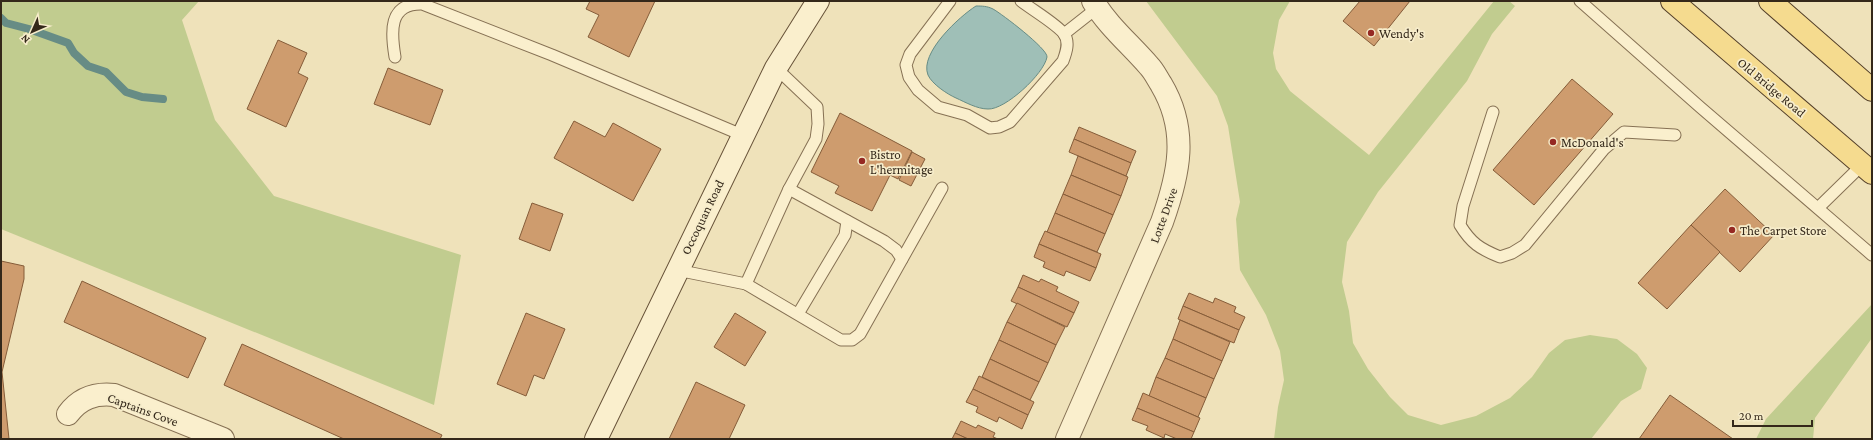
<svg xmlns="http://www.w3.org/2000/svg" width="1873" height="440" font-family="'Crimson Pro',serif">
  <rect width="100%" height="100%" fill="#efe2ba"/>
  <g fill="#c1cc8f">
    <polygon points="1,1 199,1 182,20 215,120 274,196 461,255 434,405 1,229"/>
    <polygon points="1146,1 1290,1 1279,20 1273,53 1276,69 1290,91 1369,155 1494,1 1509,1 1515,6 1492,34 1467,81 1378,192 1347,242 1342,282 1349,311 1353,343 1368,369 1390,397 1408,415 1441,425 1476,416 1510,398 1532,377 1549,353 1565,340 1590,335 1617,339 1637,354 1647,368 1641,389 1621,401 1591,439 1274,439 1278,407 1284,380 1280,351 1266,315 1240,270 1236,219 1240,202 1228,126 1217,96"/>
    <polygon points="1872,304 1872,338 1815,418 1813,439 1756,439 1766,419"/>
  </g>
  <path fill="#9fbfb7" stroke="#678c85" d="M976 6C982 6 987 6 993 9 1002 14 1048 49 1047 57 1044 74 1005 110 988 109 977 109 965 102 956 98 947 94 932 84 928 75 919 53 960 16 976 6Z"/>
  <g fill="none" stroke-linecap="round" stroke-linejoin="round">
    <polyline stroke="#678c85" stroke-width="8" points="1,18 6,23 29,29 68,43 74,53 88,66 106,72 126,92 142,97 163,99"/>
  </g>
  <g fill="#ce9c6e" stroke="#855c39">
    <polygon points="590,1 655,1 629,57 588,37 599,15 586,9"/>
    <polygon points="1360,1 1410,1 1374,46 1343,21"/>
    <polygon points="278,40 307,53 298,73 308,78 286,127 247,109"/>
    <polygon points="388,68 443,90 430,125 374,104"/>
    <polygon points="1572,79 1613,114 1534,205 1493,170"/>
    <polygon points="840,113 912,151 898,179 890,175 872,211 835,193 839,186 811,172"/>
    <polygon points="574,121 605,137 613,123 661,149 633,201 554,158"/>
    <polygon points="1079,127 1136,151 1131,163 1074,139"/>
    <polygon points="1074,139 1131,163 1126,176 1069,152"/>
    <polygon points="912,152 925,159 911,186 899,180"/>
    <polygon points="1078,156 1128,177 1121,196 1071,175"/>
    <polygon points="1071,175 1121,196 1113,215 1063,194"/>
    <polygon points="1725,189 1774,235 1740,272 1691,225"/>
    <polygon points="1063,194 1113,215 1105,234 1055,213"/>
    <polygon points="532,203 563,214 550,251 519,239"/>
    <polygon points="1055,213 1105,234 1097,252 1047,232"/>
    <polygon points="1691,225 1720,252 1667,309 1638,283"/>
    <polygon points="1045,231 1101,254 1096,268 1039,244"/>
    <polygon points="1039,244 1096,268 1090,281 1066,271 1064,276 1043,267 1045,262 1034,257"/>
    <polygon points="1,261 24,266 24,279 2,372 9,439 1,439"/>
    <polygon points="1023,275 1039,282 1041,279 1058,287 1056,291 1079,302 1074,313 1018,287"/>
    <polygon points="82,281 206,338 188,378 64,322"/>
    <polygon points="1018,287 1074,313 1067,327 1011,301"/>
    <polygon points="1189,293 1213,303 1215,298 1236,307 1234,312 1245,317 1239,330 1183,306"/>
    <polygon points="1017,303 1065,327 1056,345 1007,322"/>
    <polygon points="1183,306 1239,330 1234,343 1178,319"/>
    <polygon points="526,313 565,329 544,379 534,375 526,396 497,384"/>
    <polygon points="735,313 766,332 745,366 714,347"/>
    <polygon points="1180,320 1230,342 1222,361 1173,339"/>
    <polygon points="1007,322 1056,345 1048,363 999,340"/>
    <polygon points="1173,339 1222,361 1214,379 1165,358"/>
    <polygon points="999,340 1048,363 1039,382 990,359"/>
    <polygon points="242,344 442,435 440,439 344,439 224,385"/>
    <polygon points="1165,358 1214,379 1206,398 1156,377"/>
    <polygon points="990,359 1039,382 1030,400 982,377"/>
    <polygon points="979,376 1034,402 1028,415 973,389"/>
    <polygon points="1156,377 1206,398 1198,417 1149,396"/>
    <polygon points="696,382 745,405 729,439 669,439"/>
    <polygon points="973,389 1028,415 1022,429 999,417 997,422 976,412 978,407 966,402"/>
    <polygon points="1143,393 1200,418 1194,432 1137,408"/>
    <polygon points="1670,395 1733,439 1639,439"/>
    <polygon points="1137,408 1194,432 1191,439 1177,439 1165,434 1164,438 1146,430 1148,426 1132,420"/>
    <polygon points="961,421 976,428 978,425 995,433 993,437 998,439 968,439 955,433"/>
    <polygon points="955,433 968,439 952,439"/>
  </g>
  <g fill="none" stroke-linecap="round" stroke-linejoin="round">
    <g stroke="#867154" stroke-width="13">
      <g id="lane">
        <path d="M950 1 910 54 906 65 909 77 918 90 938 107 967 115 990 128 999 127 1010 122 1063 61C1066 53 1070 42 1064 34 1058 25 1031 9 1021 1"/>
        <polyline points="1580,1 1700,107 1872,255"/>
        <polyline points="1064,34 1097,8"/>
        <path d="M395 57C391 33 388 3 422 4L552 55 742 135"/>
        <path d="M1493 112 1463 206 1460 225C1471 243 1480 249 1500 257L1512 253 1525 245 1604 149 1624 132 1675 135"/>
        <polyline points="789,189 884,241 896,250 902,259"/>
        <polyline points="1818,208 1863,164"/>
        <polyline points="677,270 746,284 841,340 852,340 860,334 942,188"/>
        <polyline points="746,284 789,189 816,139 818,124 817,107 776,68"/>
        <polyline points="798,314 845,235 847,221"/>
      </g>
    </g>
    <g stroke="#867154" stroke-width="24">
      <g id="street">
        <path d="M68 414C80 398 95 393 114 395L223 439"/>
        <path d="M1067 439 1162 222C1179 174 1189 131 1161 84 1157 78 1154 71 1149 66 1130 44 1108 26 1093 1"/>
      </g>
    </g>
    <g stroke="#675238" stroke-width="24">
      <polyline id="secondary" points="596,439 776,68 818,1"/>
    </g>
    <g stroke="#533f29" stroke-width="24">
      <g id="primary">
        <polyline points="1672,1 1872,173"/>
        <polyline points="1770,1 1872,90"/>
      </g>
    </g>
    <use href="#lane" stroke="#faefcd" stroke-width="11"/>
    <use href="#street" stroke="#faefcd" stroke-width="22"/>
    <use href="#secondary" stroke="#faefcd" stroke-width="22"/>
    <use href="#primary" stroke="#f5db8f" stroke-width="22"/>
  </g>
  <g fill="#962923" stroke="#f6ecca" stroke-width="1.5">
    <circle cx="1371" cy="33" r="4"/>
    <circle cx="1553" cy="142" r="4"/>
    <circle cx="862" cy="161" r="4"/>
    <circle cx="1732" cy="230" r="4"/>
  </g>
  <g text-anchor="middle" stroke-width="3.5" stroke-linejoin="round" paint-order="stroke">
    <g font-size="13" fill="#34281a" stroke="#f6ecca" text-anchor="start">
      <text x="1379" y="38">Wendy's</text>
      <text x="1561" y="147">McDonald's</text>
      <text x="870" y="159">Bistro<tspan x="870" dy="15">L'hermitage</tspan></text>
      <text x="1740" y="235">The Carpet Store</text>
    </g>
    <g font-size="13" fill="#34281a" stroke="#f6ecca">
      <text transform="translate(1772 87) rotate(40)" y="5">Old Bridge Road</text>
      <text transform="translate(1163 215) rotate(-70)" y="5">Lotte Drive</text>
      <text transform="translate(702 217) rotate(-64)" y="5">Occoquan Road</text>
      <text transform="translate(143 409) rotate(20)" y="5">Captains Cove</text>
    </g>
  </g>
  <rect width="1873" height="440" fill="none" stroke="#34281a" stroke-width="4"/>
  <g transform="translate(32 32) rotate(225)" stroke="#f6ecca" stroke-width="3" paint-order="stroke">
  <path d="M0-3L7 15L0 10L-7 15Z" fill="#34281a"/>
  <text y="-6" font-size="11" font-weight="bold" text-anchor="middle" fill="#34281a">N</text>
  </g>
  <path d="M1733 420v6h79v-6" fill="none" stroke="#34281a" stroke-width="2"/>
  <text x="1739" y="420" font-size="12" fill="#34281a" stroke="#f6ecca" stroke-width="3" paint-order="stroke">20 m</text>
</svg>
